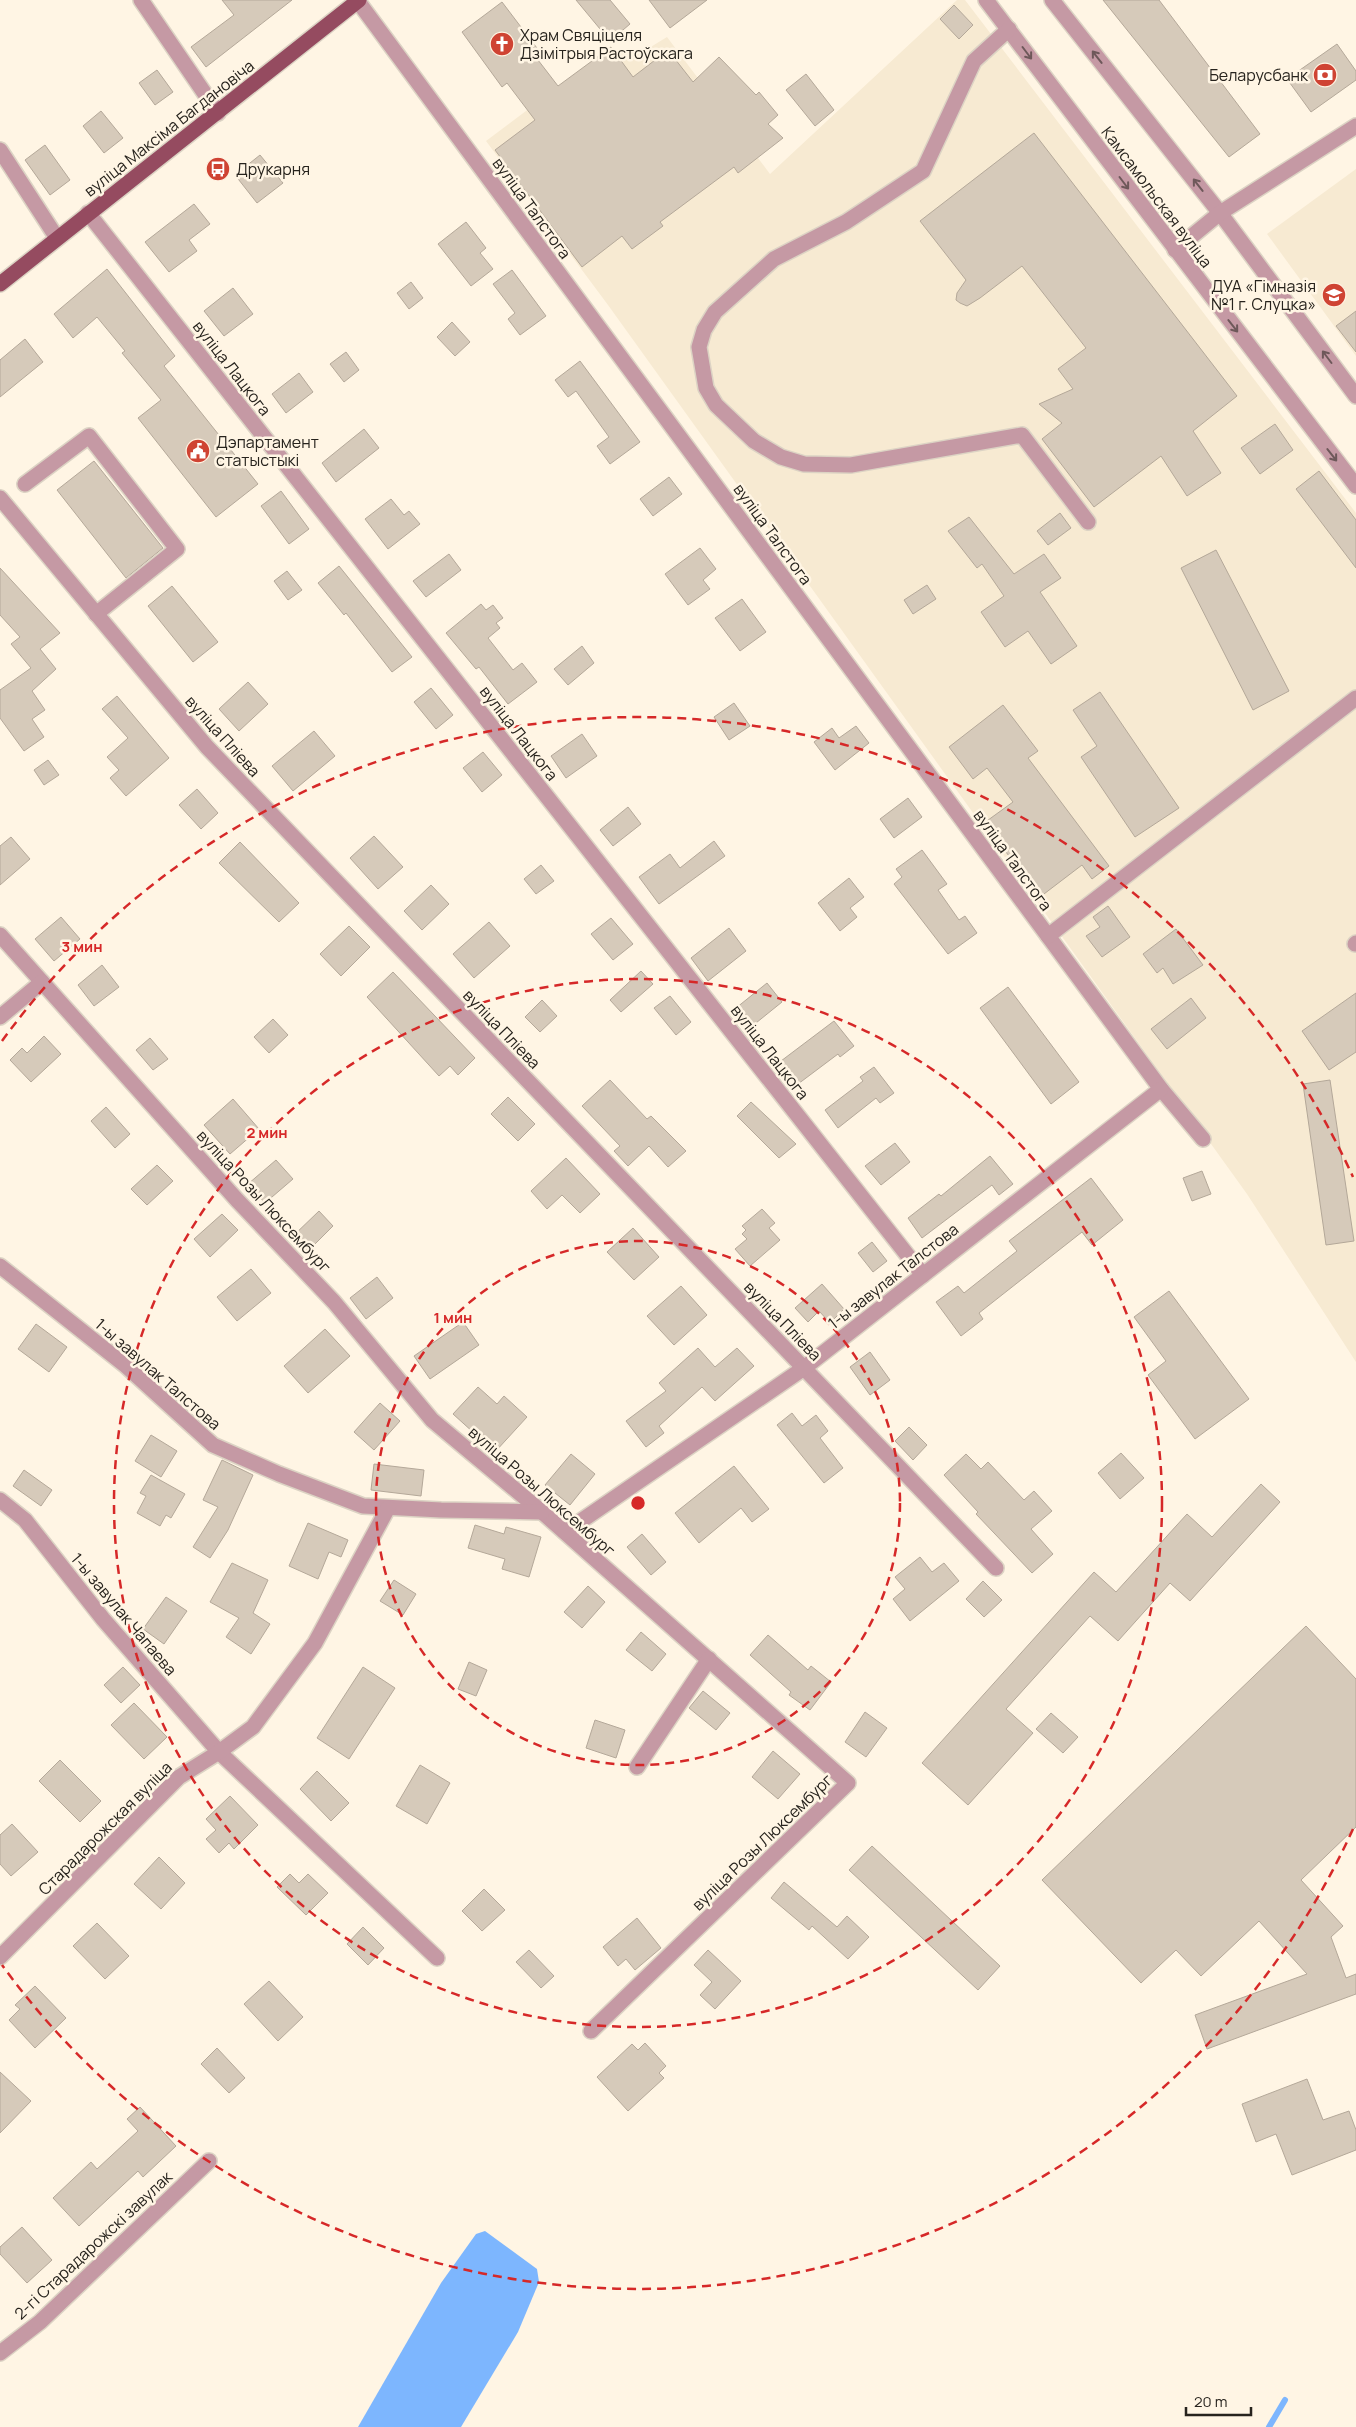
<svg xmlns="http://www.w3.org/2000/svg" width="1356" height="2427" font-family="Manrope,sans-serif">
  <rect width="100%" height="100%" fill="#fff5e4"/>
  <g fill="#f7ead2">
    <polygon points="957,0 965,0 1356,513 1356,1362 1247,1194 608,305 486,141 611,47 631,59 667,37 770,174"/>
    <polygon points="1356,169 1356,356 1267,234"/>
  </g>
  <polygon fill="#7db6fe" points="485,2231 537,2269 539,2282 518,2332 461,2427 358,2427 441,2283 476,2234"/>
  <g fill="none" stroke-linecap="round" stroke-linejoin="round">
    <polyline stroke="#7db6fe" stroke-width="6" points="1269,2427 1285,2400"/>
  </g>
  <g fill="#d6caba" stroke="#b4a899">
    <polygon points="222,0 292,0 206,67 191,47 234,15"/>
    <polygon points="576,0 610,0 630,24 610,41"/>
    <polygon points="649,0 707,0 670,28"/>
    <polygon points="1103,0 1159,0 1260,134 1229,157"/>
    <polygon points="502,2 543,56 538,60 558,86 611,47 633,77 668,50 693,82 719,57 756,95 759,92 778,115 768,124 783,138 738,173 734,167 660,222 663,226 632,249 622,236 582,267 495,150 535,120 507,83 502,87 462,32"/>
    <polygon points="954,5 973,25 959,39 940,19"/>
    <polygon points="1337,44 1356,71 1356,80 1311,112 1287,79"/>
    <polygon points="157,70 173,92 155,105 139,83"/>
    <polygon points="806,74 834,110 815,126 786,90"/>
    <polygon points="101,111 123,138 104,153 83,126"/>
    <polygon points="1034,133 1237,396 1193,431 1221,473 1187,496 1161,456 1094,507 1042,439 1062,423 1039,404 1073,389 1058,369 1086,348 1022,266 980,298 967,306 960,303 956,300 957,293 966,280 920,221"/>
    <polygon points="45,145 70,180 50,195 25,160"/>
    <polygon points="260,155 283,183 257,203 235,175"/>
    <polygon points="194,204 210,224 189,240 197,251 169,272 145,242"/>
    <polygon points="466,222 486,248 480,253 493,269 471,286 438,244"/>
    <polygon points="107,269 175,356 164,366 258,484 216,517 138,418 161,400 122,353 125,351 97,317 73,338 54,314"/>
    <polygon points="512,270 546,316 520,335 508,319 515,313 493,284"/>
    <polygon points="411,282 423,298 409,309 397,293"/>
    <polygon points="233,288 253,314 224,336 204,311"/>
    <polygon points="1356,311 1356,352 1336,326"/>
    <polygon points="452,322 470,342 455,356 437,337"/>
    <polygon points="25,339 43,362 0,397 0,360"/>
    <polygon points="346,352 359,370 344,382 330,364"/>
    <polygon points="580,361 640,442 610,464 597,446 609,437 576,391 568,397 555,380"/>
    <polygon points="299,373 313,392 286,413 272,394"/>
    <polygon points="1275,424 1293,450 1260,474 1241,448"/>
    <polygon points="364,429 379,448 336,482 322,463"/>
    <polygon points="94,461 163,548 126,578 57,490"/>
    <polygon points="1319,471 1356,520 1356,568 1296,489"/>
    <polygon points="669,477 682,494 653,516 640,499"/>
    <polygon points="281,491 309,529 289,544 261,506"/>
    <polygon points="391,499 404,515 409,511 420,524 388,549 365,519"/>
    <polygon points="1060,513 1071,528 1048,545 1037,531"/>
    <polygon points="969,517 1014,574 1044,554 1061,578 1040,592 1077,646 1051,664 1028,631 1005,647 981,612 1004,596 982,564 977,568 948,531"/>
    <polygon points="700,548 716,569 703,580 710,589 688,605 665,574"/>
    <polygon points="1216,550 1289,691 1253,710 1181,568"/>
    <polygon points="449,554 461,570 426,597 413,581"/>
    <polygon points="339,566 412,657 392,672 346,613 344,615 318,583"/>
    <polygon points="0,568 60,633 40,649 56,669 32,691 45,710 32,719 44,737 24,751 0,718 0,690 31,668 11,644 20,637 0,615"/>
    <polygon points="287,571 302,590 288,600 274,581"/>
    <polygon points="927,585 936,599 913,614 904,600"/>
    <polygon points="172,586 218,642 193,662 148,606"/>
    <polygon points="742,599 766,632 740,651 715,618"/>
    <polygon points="481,604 486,610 493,605 503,618 496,623 500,628 488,638 513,670 522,663 537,682 508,704 479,667 476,669 446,633"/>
    <polygon points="582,646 594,663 568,685 554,669"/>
    <polygon points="248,682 268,704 239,731 219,709"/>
    <polygon points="431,688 453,715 436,729 414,702"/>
    <polygon points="1100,692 1179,808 1135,837 1081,757 1097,746 1073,710"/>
    <polygon points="117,696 169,758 126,796 110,778 119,770 107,757 128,738 102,709"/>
    <polygon points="734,703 750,726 729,740 714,717"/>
    <polygon points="1003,705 1038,751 1028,758 1109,866 1092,879 1082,865 1040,897 984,823 1013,802 987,768 973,779 949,747"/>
    <polygon points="856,726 869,743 835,770 814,742 832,728 839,738"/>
    <polygon points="314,731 335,756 293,791 272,766"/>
    <polygon points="582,734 597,756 566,778 551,756"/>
    <polygon points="483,752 502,775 482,792 463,768"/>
    <polygon points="48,760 59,775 44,785 34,770"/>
    <polygon points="197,789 218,813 201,829 179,805"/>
    <polygon points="908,798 922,817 894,838 880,819"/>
    <polygon points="628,807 641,824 613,846 600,830"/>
    <polygon points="374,836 403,867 378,889 350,858"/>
    <polygon points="11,837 30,859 0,885 0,846"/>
    <polygon points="714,841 725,856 659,904 639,877 670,854 680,868"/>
    <polygon points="240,842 299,903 279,922 219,863"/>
    <polygon points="922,850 947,884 938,890 959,920 965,916 977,933 948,954 894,884 902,877 896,869"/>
    <polygon points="541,865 554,881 536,894 524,879"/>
    <polygon points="849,878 864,897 850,908 857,917 840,931 818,903"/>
    <polygon points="431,885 449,904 422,930 404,911"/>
    <polygon points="1108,906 1130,937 1102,957 1086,936 1100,927 1093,917"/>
    <polygon points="61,917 80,939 54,961 35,939"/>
    <polygon points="611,918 633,944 613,960 591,934"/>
    <polygon points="489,922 510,946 474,978 453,954"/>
    <polygon points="349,926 370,947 341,976 320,954"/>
    <polygon points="729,928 746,951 708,981 691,958"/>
    <polygon points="1176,929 1203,965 1173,984 1163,968 1157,973 1143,954"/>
    <polygon points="102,965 119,987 94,1006 78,985"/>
    <polygon points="641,971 653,984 621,1012 610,1000"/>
    <polygon points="393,972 475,1058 458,1075 450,1066 439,1076 367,997"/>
    <polygon points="767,983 782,1002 751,1027 736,1008"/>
    <polygon points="1008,987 1079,1082 1051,1104 980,1008"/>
    <polygon points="1356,993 1356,1052 1329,1070 1302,1031"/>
    <polygon points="670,996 691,1022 676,1035 654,1008"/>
    <polygon points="1191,998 1206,1018 1167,1049 1151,1029"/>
    <polygon points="542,1000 557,1016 540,1032 525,1017"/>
    <polygon points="273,1019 288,1035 269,1053 254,1037"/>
    <polygon points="834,1021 854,1046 840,1057 838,1054 798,1084 781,1061"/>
    <polygon points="44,1036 61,1054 31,1082 10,1060 22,1048 27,1053"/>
    <polygon points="150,1038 168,1059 153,1070 136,1050"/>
    <polygon points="874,1067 894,1093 880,1103 876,1098 838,1128 825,1110 863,1081 860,1077"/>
    <polygon points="610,1080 647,1119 651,1116 686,1151 668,1167 649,1146 628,1166 614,1151 620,1146 582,1106"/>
    <polygon points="1330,1080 1354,1241 1326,1245 1303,1084"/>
    <polygon points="508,1097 535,1124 518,1141 491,1114"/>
    <polygon points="233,1099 259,1129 230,1154 204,1125"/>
    <polygon points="751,1102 796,1144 779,1158 737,1116"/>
    <polygon points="106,1107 130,1134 115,1148 91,1121"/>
    <polygon points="895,1143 910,1162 881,1185 865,1166"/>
    <polygon points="990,1156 1013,1184 999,1195 992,1185 922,1238 908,1218 939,1194 941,1196"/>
    <polygon points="566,1158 600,1194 580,1213 562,1195 547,1209 531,1191"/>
    <polygon points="276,1160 293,1179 265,1203 248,1184"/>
    <polygon points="157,1165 173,1181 147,1205 131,1189"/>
    <polygon points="1202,1171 1211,1194 1192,1201 1183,1178"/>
    <polygon points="1091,1178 1123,1220 1092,1245 1082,1232 979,1313 983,1319 961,1336 936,1302 958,1286 964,1293 1017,1251 1009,1241"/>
    <polygon points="762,1209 775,1223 769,1228 780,1240 750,1266 735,1249 747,1239 742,1234 746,1230 742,1226"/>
    <polygon points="319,1211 333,1226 307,1252 292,1237"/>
    <polygon points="222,1214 238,1230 210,1257 194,1239"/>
    <polygon points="633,1228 659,1257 634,1280 607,1252"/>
    <polygon points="872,1242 887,1261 873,1272 858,1253"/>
    <polygon points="251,1269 271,1293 237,1321 217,1297"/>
    <polygon points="377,1277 393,1298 366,1319 350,1298"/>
    <polygon points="822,1284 844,1309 830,1323 819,1311 808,1322 795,1308"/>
    <polygon points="681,1286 707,1315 674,1345 647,1316"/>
    <polygon points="1169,1291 1249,1399 1195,1439 1148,1375 1166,1361 1134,1317"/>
    <polygon points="463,1322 479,1345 430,1379 414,1356"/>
    <polygon points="36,1324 67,1347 49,1372 18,1349"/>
    <polygon points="325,1329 350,1356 308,1393 284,1366"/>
    <polygon points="698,1348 715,1367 737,1348 754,1366 715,1401 702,1387 659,1426 664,1433 646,1447 626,1421 666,1391 659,1383"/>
    <polygon points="870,1352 890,1380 870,1395 850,1367"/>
    <polygon points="478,1387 497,1404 504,1396 527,1417 495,1452 453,1414"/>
    <polygon points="380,1403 400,1421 374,1450 354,1432"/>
    <polygon points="792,1413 802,1426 816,1415 828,1431 820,1438 843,1468 824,1483 777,1425"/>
    <polygon points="909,1427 927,1445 913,1460 895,1441"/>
    <polygon points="151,1435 177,1451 161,1477 135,1461"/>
    <polygon points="1121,1453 1144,1478 1120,1499 1098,1473"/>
    <polygon points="571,1454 595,1474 570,1505 545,1485"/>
    <polygon points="966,1454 981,1469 988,1462 1024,1500 1034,1491 1052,1511 1031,1529 1053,1554 1032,1573 976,1514 978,1512 944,1475"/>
    <polygon points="222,1460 253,1475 228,1530 210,1558 193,1547 218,1507 203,1500"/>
    <polygon points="374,1464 424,1470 421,1496 371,1490"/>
    <polygon points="734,1466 769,1509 752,1522 741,1508 699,1543 675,1513"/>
    <polygon points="24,1470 52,1490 41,1506 13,1486"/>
    <polygon points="151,1475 185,1494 171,1518 166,1515 160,1526 137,1513 146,1496 140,1493"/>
    <polygon points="1261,1484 1280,1502 1190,1601 1170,1583 1118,1641 1090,1616 1006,1709 1033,1733 968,1805 922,1763 1094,1572 1116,1592 1187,1514 1212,1537"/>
    <polygon points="308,1523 348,1540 341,1557 329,1552 318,1579 289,1566"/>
    <polygon points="475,1525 504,1534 506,1527 541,1537 529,1577 502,1569 505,1559 468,1548"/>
    <polygon points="642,1534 666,1562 651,1575 627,1547"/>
    <polygon points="920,1557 932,1572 944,1563 959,1581 910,1621 893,1599 905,1589 895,1577"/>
    <polygon points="232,1563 268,1580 253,1613 270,1624 251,1654 226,1637 239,1618 210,1602"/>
    <polygon points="394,1580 416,1594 403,1615 380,1601"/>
    <polygon points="983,1581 1002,1600 984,1617 966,1599"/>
    <polygon points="588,1586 605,1602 582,1628 564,1612"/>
    <polygon points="166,1597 187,1611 164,1644 143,1629"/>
    <polygon points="1306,1626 1356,1679 1356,1827 1301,1880 1343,1926 1331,1937 1346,1978 1356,1974 1356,1994 1207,2049 1195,2015 1307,1974 1259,1921 1201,1976 1176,1950 1141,1983 1042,1880"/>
    <polygon points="641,1632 666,1654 652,1671 626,1650"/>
    <polygon points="768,1635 808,1670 811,1666 831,1682 810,1710 789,1695 791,1692 750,1655"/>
    <polygon points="469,1662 487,1670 476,1696 458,1689"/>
    <polygon points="123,1667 140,1685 121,1703 104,1685"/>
    <polygon points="363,1667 395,1688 349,1759 317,1738"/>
    <polygon points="703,1691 730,1713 716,1730 689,1708"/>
    <polygon points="134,1703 167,1737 144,1759 111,1725"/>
    <polygon points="865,1712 887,1728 866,1757 845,1742"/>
    <polygon points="1051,1713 1078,1737 1063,1753 1036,1729"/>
    <polygon points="595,1720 625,1730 616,1758 586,1748"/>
    <polygon points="773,1751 800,1774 778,1799 752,1777"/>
    <polygon points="60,1760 101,1801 80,1822 39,1781"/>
    <polygon points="420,1765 450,1783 427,1824 396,1806"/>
    <polygon points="317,1771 349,1803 331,1821 300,1789"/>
    <polygon points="230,1796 258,1825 234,1849 229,1843 219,1853 206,1839 216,1830 206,1819"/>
    <polygon points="12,1824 38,1852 11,1876 0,1864 0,1835"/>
    <polygon points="872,1846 1000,1966 978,1990 849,1870"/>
    <polygon points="159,1857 185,1883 161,1909 134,1884"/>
    <polygon points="290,1874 299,1883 308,1874 328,1893 306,1915 277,1887"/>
    <polygon points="784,1882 837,1927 847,1916 869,1937 848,1959 812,1926 809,1930 771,1898"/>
    <polygon points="484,1889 505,1910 482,1931 462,1911"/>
    <polygon points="637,1918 661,1948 635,1970 626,1959 618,1966 603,1947"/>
    <polygon points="97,1923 129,1956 105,1979 73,1946"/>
    <polygon points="363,1927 384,1948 368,1965 347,1944"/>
    <polygon points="529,1950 554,1976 541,1988 516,1962"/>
    <polygon points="708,1950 741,1981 715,2009 700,1995 712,1982 694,1965"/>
    <polygon points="269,1981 303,2017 278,2041 244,2004"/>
    <polygon points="35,1986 66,2018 35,2048 9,2020 20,2009 15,2005"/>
    <polygon points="645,2043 666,2066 659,2073 664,2078 628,2111 597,2077 632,2044 638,2050"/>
    <polygon points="217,2048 245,2078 229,2093 201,2064"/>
    <polygon points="0,2072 31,2101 0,2133"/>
    <polygon points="1307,2079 1323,2120 1349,2111 1356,2130 1356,2150 1292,2175 1276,2134 1256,2142 1242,2104"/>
    <polygon points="140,2107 176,2146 143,2177 138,2171 79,2226 53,2198 91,2162 97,2169 138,2131 127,2119"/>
    <polygon points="22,2227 52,2260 27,2283 0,2254 0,2247"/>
  </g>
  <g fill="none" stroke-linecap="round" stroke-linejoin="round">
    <g stroke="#dcd3c4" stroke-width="18">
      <g id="minor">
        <polyline points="141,0 218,113"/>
        <polyline points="357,0 1161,1089 1203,1139"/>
        <polyline points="986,0 1356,486"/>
        <polyline points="1052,0 1220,213 1356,396"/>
        <polyline points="1009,29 974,61 923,171 846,222 774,259 715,312 704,330 699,347 706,388 716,405 754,441 781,457 804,464 851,465 1022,435 1088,522"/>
        <polyline points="0,150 57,238"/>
        <polyline points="88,213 923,1275"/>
        <polyline points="1175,250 1220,213 1356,126"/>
        <polyline points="25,484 89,436 177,549 96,614"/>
        <polyline points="0,498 207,747 996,1568"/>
        <polyline points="0,935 237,1200 334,1302 432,1420 542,1512 848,1783 591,2031"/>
        <polyline points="1048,936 1356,698"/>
        <polyline points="1355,944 1356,943"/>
        <polyline points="0,1017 42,982"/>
        <polyline points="0,1266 126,1366 213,1445 279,1474 363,1506 441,1510 542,1512"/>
        <polyline points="0,1500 25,1520 103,1619 219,1752 437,1958"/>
        <polyline points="565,1532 804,1368 1161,1089"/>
        <polyline points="637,1767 709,1659"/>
        <polyline points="0,1957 179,1777 219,1752 253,1727 315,1643 388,1508"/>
        <polyline points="0,2353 40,2322 209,2161"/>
      </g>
    </g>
    <g stroke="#dcd3c4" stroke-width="18">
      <polyline id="major" points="0,284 359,0"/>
    </g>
    <use href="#minor" stroke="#c599a4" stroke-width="15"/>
    <use href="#major" stroke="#954b60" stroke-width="15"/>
  </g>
  <defs><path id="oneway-shaft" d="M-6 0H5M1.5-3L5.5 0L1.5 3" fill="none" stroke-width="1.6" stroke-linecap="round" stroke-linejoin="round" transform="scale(1.25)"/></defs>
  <g stroke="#6e585a">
    <use href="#oneway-shaft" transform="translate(1027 53) rotate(53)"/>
    <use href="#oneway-shaft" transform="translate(1097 57) rotate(-128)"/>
    <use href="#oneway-shaft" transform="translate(1124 183) rotate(53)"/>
    <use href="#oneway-shaft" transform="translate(1198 185) rotate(-128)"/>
    <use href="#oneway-shaft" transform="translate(1233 326) rotate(52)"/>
    <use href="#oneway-shaft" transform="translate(1327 357) rotate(-127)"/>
    <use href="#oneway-shaft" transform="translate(1332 455) rotate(52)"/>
  </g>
  <g fill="none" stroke="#d62828" stroke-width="2.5" stroke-dasharray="9 6">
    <circle cx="638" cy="1503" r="262"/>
    <circle cx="638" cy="1503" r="524"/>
    <path d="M1353 1829A786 786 0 0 1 2 1965M2 1041A786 786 0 0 1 1353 1177"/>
  </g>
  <defs>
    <g id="church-disc" transform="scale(1.25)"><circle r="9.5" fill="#cf4333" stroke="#fff5e4"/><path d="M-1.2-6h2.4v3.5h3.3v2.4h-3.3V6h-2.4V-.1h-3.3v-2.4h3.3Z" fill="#fff"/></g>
    <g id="bank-disc" transform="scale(1.25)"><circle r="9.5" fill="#cf4333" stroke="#fff5e4"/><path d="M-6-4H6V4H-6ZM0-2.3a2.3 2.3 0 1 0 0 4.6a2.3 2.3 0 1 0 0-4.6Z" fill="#fff"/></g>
    <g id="bus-disc" transform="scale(1.25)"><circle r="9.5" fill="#cf4333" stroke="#fff5e4"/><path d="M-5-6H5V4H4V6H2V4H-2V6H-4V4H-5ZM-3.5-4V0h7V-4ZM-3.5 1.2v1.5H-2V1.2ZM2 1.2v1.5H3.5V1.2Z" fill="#fff"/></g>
    <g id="school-disc" transform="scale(1.25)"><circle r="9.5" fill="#cf4333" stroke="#fff5e4"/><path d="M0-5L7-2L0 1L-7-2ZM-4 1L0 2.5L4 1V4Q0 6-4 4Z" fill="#fff"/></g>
    <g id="civic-disc" transform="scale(1.25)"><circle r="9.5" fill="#cf4333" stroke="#fff5e4"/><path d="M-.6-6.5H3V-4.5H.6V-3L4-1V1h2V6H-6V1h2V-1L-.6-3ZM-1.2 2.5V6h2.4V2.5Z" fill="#fff"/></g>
  </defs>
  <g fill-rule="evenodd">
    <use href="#church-disc" x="502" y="44"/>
    <use href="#bank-disc" x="1325" y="75"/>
    <use href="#bus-disc" x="218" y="169"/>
    <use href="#school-disc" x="1334" y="295"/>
    <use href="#civic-disc" x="198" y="451"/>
  </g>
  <g text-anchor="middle" stroke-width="5" stroke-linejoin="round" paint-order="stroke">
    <g font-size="16" fill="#27231d" stroke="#fff5e4" text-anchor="start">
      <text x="520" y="41">Храм Свяціцеля<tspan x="520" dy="18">Дзімітрыя Растоўскага</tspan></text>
      <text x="1308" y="81" text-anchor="end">Беларусбанк</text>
      <text x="236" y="175">Друкарня</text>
      <text x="1316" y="292" text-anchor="end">ДУА «Гімназія<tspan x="1316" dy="18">№1 г. Слуцка»</tspan></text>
      <text x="216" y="448">Дэпартамент<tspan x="216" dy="18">статыстыкі</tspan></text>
    </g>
    <g font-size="16" fill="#27231d" stroke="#fff5e4">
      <text transform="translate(169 128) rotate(-38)" y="6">вуліца Максіма Багдановіча</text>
      <text transform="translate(1157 197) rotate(53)" y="6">Камсамольская вуліца</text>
      <text transform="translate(532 208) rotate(54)" y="6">вуліца Талстога</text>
      <text transform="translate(232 368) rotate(52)" y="6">вуліца Лацкога</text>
      <text transform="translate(773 534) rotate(54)" y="6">вуліца Талстога</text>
      <text transform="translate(519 733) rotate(52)" y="6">вуліца Лацкога</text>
      <text transform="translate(223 736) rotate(48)" y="6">вуліца Пліева</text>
      <text transform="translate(1013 860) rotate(54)" y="6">вуліца Талстога</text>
      <text transform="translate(502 1029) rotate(46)" y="6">вуліца Пліева</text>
      <text transform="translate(770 1052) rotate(52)" y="6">вуліца Лацкога</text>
      <text transform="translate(264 1201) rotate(47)" y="6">вуліца Розы Люксембург</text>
      <text transform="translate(893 1276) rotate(-38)" y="6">1-ы завулак Талстова</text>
      <text transform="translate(783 1321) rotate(46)" y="6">вуліца Пліева</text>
      <text transform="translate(158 1374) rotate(41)" y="6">1-ы завулак Талстова</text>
      <text transform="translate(542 1491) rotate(41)" y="6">вуліца Розы Люксембург</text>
      <text transform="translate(124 1614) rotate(50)" y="6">1-ы завулак Чапаева</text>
      <text transform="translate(105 1828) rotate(-45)" y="6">Старадарожская вуліца</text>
      <text transform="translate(762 1842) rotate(-44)" y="6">вуліца Розы Люксембург</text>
      <text transform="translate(93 2245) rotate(-43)" y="6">2-гі Старадарожскі завулак</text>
    </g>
  </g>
  <circle cx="638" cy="1503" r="8" fill="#d62828" stroke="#fff5e4" stroke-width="2.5"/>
  <g font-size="15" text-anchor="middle" font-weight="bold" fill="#d62828" stroke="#fff5e4" stroke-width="5" stroke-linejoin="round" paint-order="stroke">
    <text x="82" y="952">3 мин</text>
    <text x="267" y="1138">2 мин</text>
    <text x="453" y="1323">1 мин</text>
  </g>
  <path d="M1186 2407v8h65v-8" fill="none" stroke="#27231d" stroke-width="2.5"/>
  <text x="1194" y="2407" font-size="15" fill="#27231d" stroke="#fff5e4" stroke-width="4" paint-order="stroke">20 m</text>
</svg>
